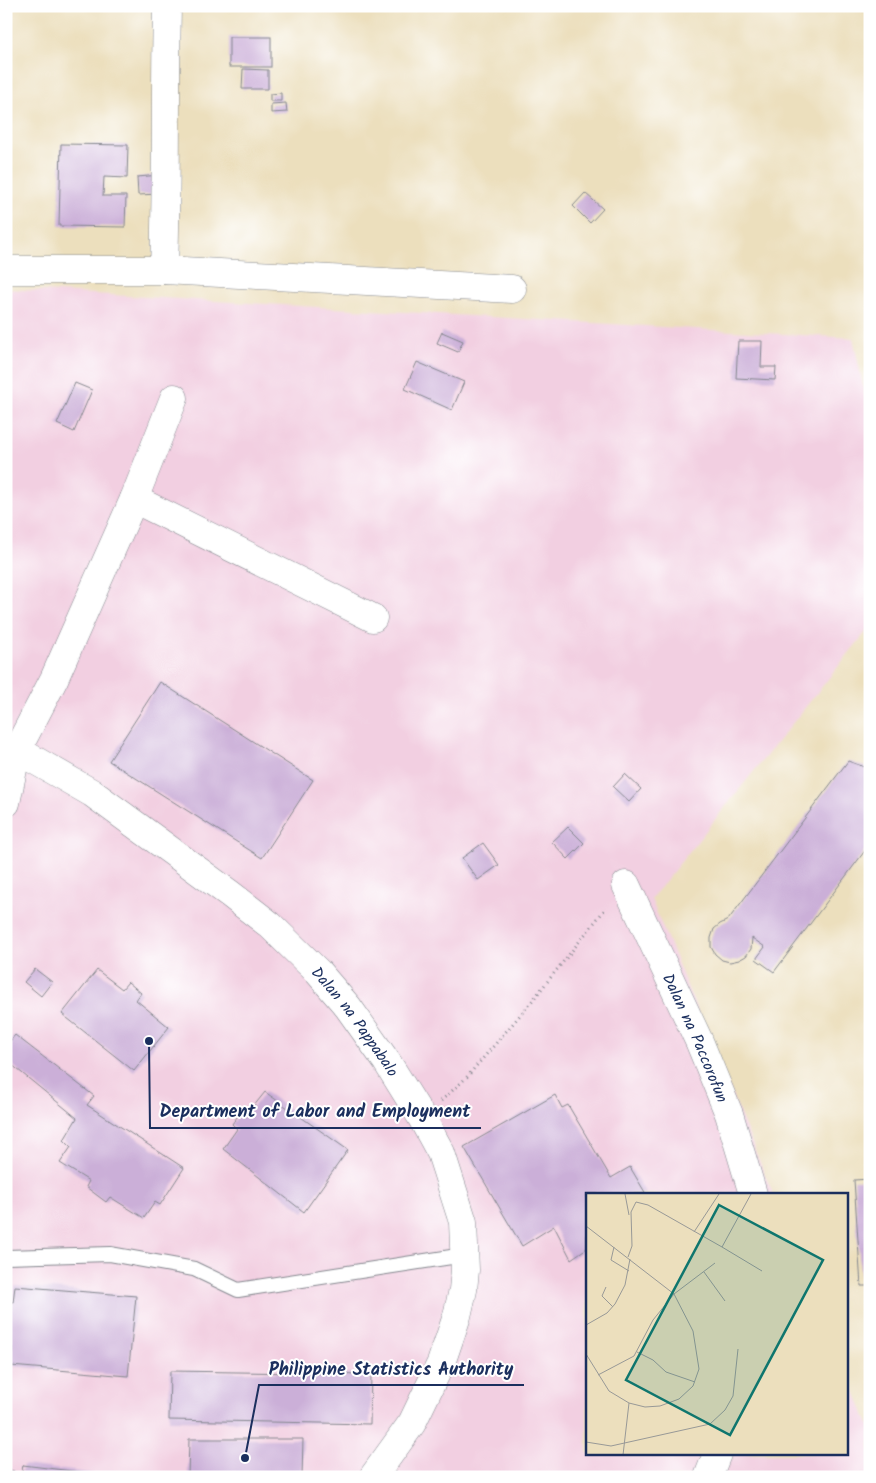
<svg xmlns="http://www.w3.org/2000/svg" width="876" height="1483" font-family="Kalam,sans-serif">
  <rect width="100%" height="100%" fill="#fff"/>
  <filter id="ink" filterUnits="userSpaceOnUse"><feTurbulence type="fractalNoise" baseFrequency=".02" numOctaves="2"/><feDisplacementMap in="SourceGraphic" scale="10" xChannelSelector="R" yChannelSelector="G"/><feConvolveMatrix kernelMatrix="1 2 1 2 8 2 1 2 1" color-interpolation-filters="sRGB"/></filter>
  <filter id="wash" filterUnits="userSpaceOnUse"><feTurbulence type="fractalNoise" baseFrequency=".0096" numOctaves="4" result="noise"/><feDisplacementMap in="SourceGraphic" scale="20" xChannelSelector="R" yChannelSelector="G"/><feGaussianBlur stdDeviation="1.12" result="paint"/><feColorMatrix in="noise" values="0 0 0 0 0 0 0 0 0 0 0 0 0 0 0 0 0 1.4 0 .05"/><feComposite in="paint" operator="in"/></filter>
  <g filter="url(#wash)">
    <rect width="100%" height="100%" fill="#ecdfbd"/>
    <polygon fill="#f2cfe1" points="6,289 853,338 870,419 870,627 651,899 773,1194 587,1194 587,1454 847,1454 847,1373 870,1427 870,1477 6,1477"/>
    <g id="blocks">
      <g fill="#cbafd8">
        <rect x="229" y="37" width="42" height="30"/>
        <polygon points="243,69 268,70 268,89 242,89"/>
        <polygon points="281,93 281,101 270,101 270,94"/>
        <polygon points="286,103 287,112 271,113 271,104"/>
        <polygon points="61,144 128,145 127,178 104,177 103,196 126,196 125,227 59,226"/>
        <polygon points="160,175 160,194 138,195 137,177"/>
        <polygon points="585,193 603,209 590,223 573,206"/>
        <polygon points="442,332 463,341 458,352 437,343"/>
        <polygon points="738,341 762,341 761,367 776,367 775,380 736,378"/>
        <polygon points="417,362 464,382 452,410 405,389"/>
        <polygon points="75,383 92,390 74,432 57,424"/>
        <polygon points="160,682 313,780 262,858 109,761"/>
        <polygon points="848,761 870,769 870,844 774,972 756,959 765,947 752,938 751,949 746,956 739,960 730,962 722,960 715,954 711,947 711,938 714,929 720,924 728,920"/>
        <polygon points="625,774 641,789 629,802 613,787"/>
        <polygon points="568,827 584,843 568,859 552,842"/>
        <polygon points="483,843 499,865 478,880 462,858"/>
        <polygon points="35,969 52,982 41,996 24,982"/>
        <polygon points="97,970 122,989 128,982 141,993 136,1000 169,1027 134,1071 62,1014"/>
        <polygon points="15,1035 94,1096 87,1105 184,1168 160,1205 155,1202 144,1218 110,1197 106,1202 86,1187 89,1181 60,1163 71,1147 64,1140 77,1118 6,1060 6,1046"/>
        <polygon points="265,1092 348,1150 304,1212 223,1149 237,1129 232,1124 240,1113 245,1117"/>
        <polygon points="555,1095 562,1108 568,1105 611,1178 630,1167 646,1194 587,1194 587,1248 571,1259 554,1226 522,1246 464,1147"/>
        <polygon points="870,1179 870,1286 861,1286 854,1180"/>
        <polygon points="15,1286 136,1296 128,1376 11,1366 12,1347 6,1346 6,1301 13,1302"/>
        <polygon points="170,1371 371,1374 370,1424 169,1420"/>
        <polygon points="189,1439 303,1439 302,1477 188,1477"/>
        <polygon points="23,1465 104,1475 104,1477 21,1477"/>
        <polygon points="6,1470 14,1471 14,1477 6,1477"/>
      </g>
    </g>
  </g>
  <g filter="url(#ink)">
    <use href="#blocks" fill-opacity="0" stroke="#84878e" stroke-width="1"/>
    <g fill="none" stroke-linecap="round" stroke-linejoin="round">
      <g stroke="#84878e" stroke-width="16">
        <polyline id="lane" points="6,1257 110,1254 194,1269 238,1290 464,1255"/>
      </g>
      <g stroke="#84878e" stroke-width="29">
        <g id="street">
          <path d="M6 270H164C167 182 165 94 167 6"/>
          <polyline points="164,270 512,289"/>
          <polyline points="134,499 373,618"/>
          <path id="s1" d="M6 746 17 750 92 793 230 894 270 925 318 972 348 1007 387 1062 422 1118 441 1153 463 1222 465 1270 463 1290 457 1316 441 1363 412 1423 373 1477"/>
          <polyline points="6,803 17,750 54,679 134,499 174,398"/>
          <path id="s2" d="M626 885 699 1041 729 1114 753 1194"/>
          <polyline points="708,1477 717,1454"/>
        </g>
      </g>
      <polyline stroke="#84878e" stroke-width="3" stroke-dasharray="1 4" stroke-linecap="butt" points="441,1101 466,1078 528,1006 606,908"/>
      <use href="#lane" stroke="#fff" stroke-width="14"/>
      <use href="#street" stroke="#fff" stroke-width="28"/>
    </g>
  </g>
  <g text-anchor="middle" stroke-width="4" stroke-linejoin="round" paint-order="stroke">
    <g font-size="16" fill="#1b2f5e" stroke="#fff">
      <text dy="6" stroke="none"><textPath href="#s1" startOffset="449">Dalan na Pappabalo</textPath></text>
      <text dy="6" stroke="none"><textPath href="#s2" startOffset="168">Dalan na Paccorofun</textPath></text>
    </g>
  </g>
  <g transform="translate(586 1193)">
    <rect width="262" height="262" fill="#ecdfbd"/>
    <path fill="none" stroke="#989997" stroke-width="1" d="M39 1 43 22M0 33 88 101 107 138 113 176 107 193 93 206 74 213 59 214 43 210 23 198 0 161M108 39 133 1M28 54 25 67 43 78M136 54 176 78M42 64 46 53 45 19 50 9 62 12 136 54 165 1M118 79 139 108M20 94 16 103 27 114M0 132 21 120 29 111 39 92 44 66M51 159 67 167 80 179 109 189M12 182 48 163 67 127 88 101 129 70M0 249 25 253 124 231 139 217 147 203 152 156M37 262 43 210"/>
    <path fill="#0f766e" fill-opacity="0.15" stroke="#0f766e" stroke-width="2.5" d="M133 12 237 67 144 242 40 187Z"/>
    <rect width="262" height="262" fill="none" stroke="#1b2f5e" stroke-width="2.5"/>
  </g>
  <path fill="none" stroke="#1b2f5e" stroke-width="2" d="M149 1041L150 1128H481M245 1458L259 1385H524"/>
  <g fill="#1b2f5e" stroke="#fff" stroke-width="2">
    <circle cx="149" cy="1041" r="5"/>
    <circle cx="245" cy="1458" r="5"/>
  </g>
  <g font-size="18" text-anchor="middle" font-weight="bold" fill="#1b2f5e" stroke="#fff" stroke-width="4" stroke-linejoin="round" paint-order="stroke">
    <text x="315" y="1117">Department of Labor and Employment</text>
    <text x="391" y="1375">Philippine Statistics Authority</text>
  </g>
  <rect width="876" height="1483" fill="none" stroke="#fff" stroke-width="25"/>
</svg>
